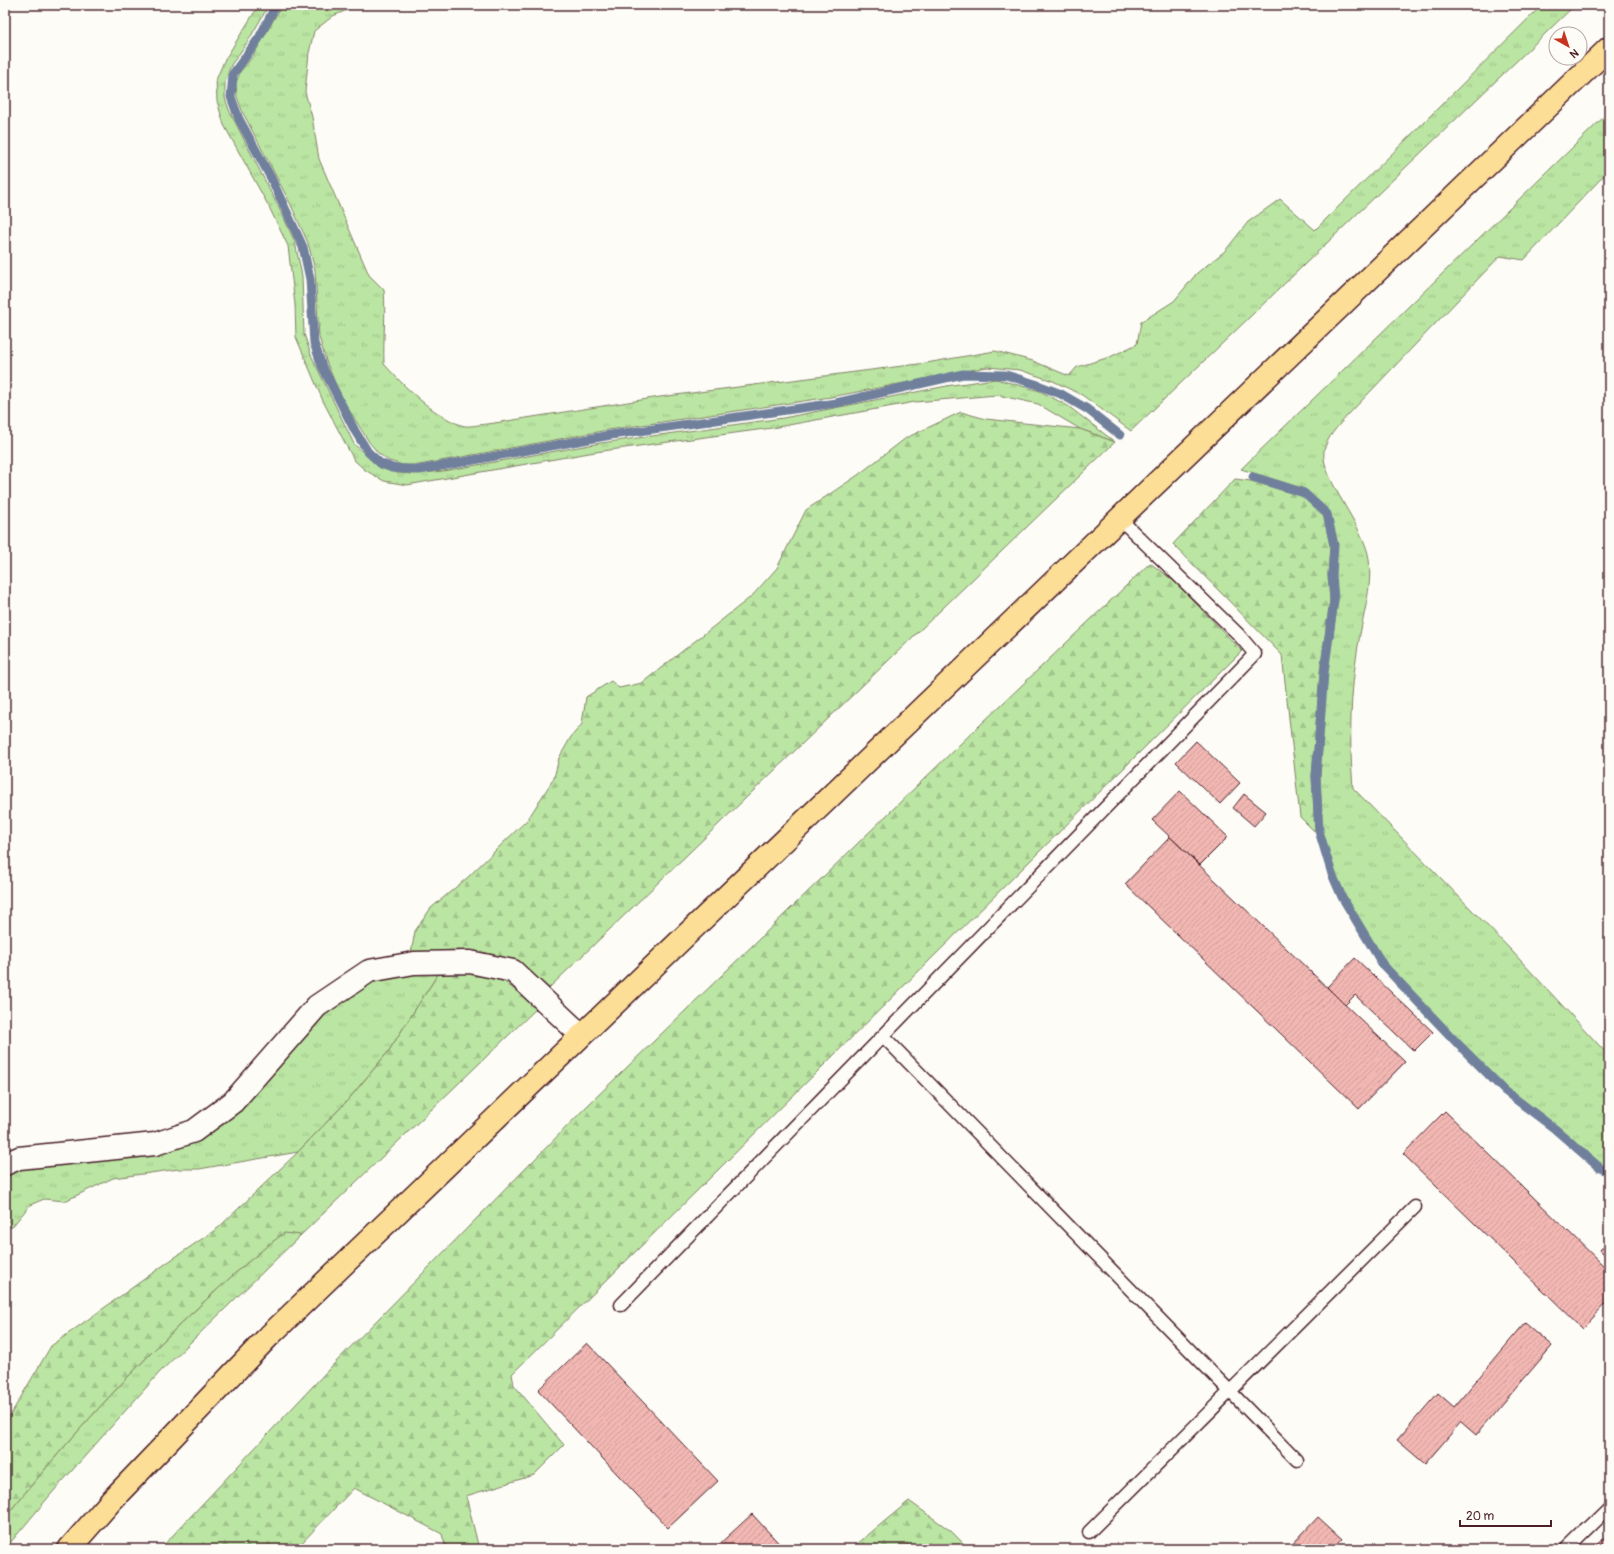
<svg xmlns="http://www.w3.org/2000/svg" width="1614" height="1554" font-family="Pangolin,sans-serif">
  <defs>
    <pattern id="grass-tufts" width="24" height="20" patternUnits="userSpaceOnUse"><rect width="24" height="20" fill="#bae5a2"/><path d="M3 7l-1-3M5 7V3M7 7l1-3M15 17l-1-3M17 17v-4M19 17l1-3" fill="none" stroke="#a1c48c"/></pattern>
    <pattern id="forest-firs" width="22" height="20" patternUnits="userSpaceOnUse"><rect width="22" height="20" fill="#bae5a2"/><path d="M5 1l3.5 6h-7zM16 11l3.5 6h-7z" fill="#a1c48c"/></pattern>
    <pattern id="building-hatch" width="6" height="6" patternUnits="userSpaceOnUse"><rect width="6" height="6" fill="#f2b7b2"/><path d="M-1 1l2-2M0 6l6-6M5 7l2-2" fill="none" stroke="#d19d99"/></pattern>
  </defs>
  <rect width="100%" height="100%" fill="#fdfcf7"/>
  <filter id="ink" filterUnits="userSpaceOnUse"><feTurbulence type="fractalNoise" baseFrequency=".025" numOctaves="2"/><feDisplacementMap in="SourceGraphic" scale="8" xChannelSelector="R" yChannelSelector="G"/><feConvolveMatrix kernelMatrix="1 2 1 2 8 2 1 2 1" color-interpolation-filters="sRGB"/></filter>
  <g filter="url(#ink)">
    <g fill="url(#grass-tufts)" stroke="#828266">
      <polygon points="259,5 269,5 247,43 231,65 225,82 225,98 229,110 284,218 295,242 302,276 304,334 311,355 354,444 380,468 397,473 414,474 443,471 601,443 783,418 952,385 996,379 1040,391 1068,406 1115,442 1080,429 1038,404 997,395 915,402 772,428 595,452 407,485 384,481 365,470 354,460 323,401 296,337 295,305 288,246 268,205 224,125 217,101 216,80 224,61"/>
      <path d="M282 5H359L333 16 314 31 309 53 305 92 312 117 319 159 369 275 384 290C386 315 383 339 384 364 405 387 431 414 461 425 468 428 480 424 488 424L660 397 926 363 995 351 1033 361 1069 376 1077 367 1110 357 1137 344 1141 322 1174 301 1197 273 1225 251 1248 222 1280 199 1315 230 1542 5H1575L1131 431 1082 395 1053 381 1020 370 987 367 831 397 608 430 419 465H403L389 461 378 453 369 442 341 397 326 361 319 337 315 270 308 243 290 203 243 113 237 97 236 83 240 72 253 56Z"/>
      <path d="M1609 112V170L1524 260 1500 256 1347 416C1339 425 1326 438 1324 451 1320 478 1365 527 1369 559 1373 587 1362 618 1358 646 1350 693 1349 740 1353 788L1510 949 1609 1056V1169L1602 1165 1557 1126 1507 1088 1460 1042 1386 963 1345 896 1335 873 1322 830 1320 776 1327 673 1338 600 1335 575 1337 545 1330 512 1305 489 1241 469Z"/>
      <polygon points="440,971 388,1052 348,1100 298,1152 199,1169 179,1169 113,1178 65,1201 44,1199 30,1205 11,1228 5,1212 5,1170 184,1143 321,1010 378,977"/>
      <path d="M284 1232 301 1235 160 1372 52 1493 5 1549V1517C68 1440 135 1365 208 1298 233 1275 257 1253 284 1232Z"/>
    </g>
    <g fill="url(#forest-firs)" stroke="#828266">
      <path d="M961 412 986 419 1080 429 1115 442 549 988C539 980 530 971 520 965 486 946 447 949 411 954L415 931 431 908 467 878 528 819 554 778 559 758 571 737 582 724 586 697 611 681 619 688 642 683 752 596 777 568 806 510 858 475 906 438Z"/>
      <polygon points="1235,479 1251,481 1302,496 1324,516 1330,546 1328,575 1330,600 1320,672 1312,776 1315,832 1300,817 1282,655 1173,544"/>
      <polygon points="1150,563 1175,582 1242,651 512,1374 514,1385 564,1445 534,1475 466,1496 479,1549 446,1549 442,1534 354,1488 296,1549 160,1549 329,1369 586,1107 957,747"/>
      <path d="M440 971H480L505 982 537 1008 301 1235 284 1233C257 1253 233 1275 208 1298 135 1365 68 1440 5 1517V1424L51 1346 168 1262 218 1228 298 1152 348 1100 388 1052Z"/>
      <polygon points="909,1501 951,1531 969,1549 851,1549"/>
    </g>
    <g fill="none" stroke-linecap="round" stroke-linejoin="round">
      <g stroke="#70809c" stroke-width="9">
        <polyline points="276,5 259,38 233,74 231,97 239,119 271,178 303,247 310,279 314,343 322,366 355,431 368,452 380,463 392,468 419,470 611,435 836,403 963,374 1006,375 1035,384 1061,394 1087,409 1120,435"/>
        <polyline points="1253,477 1304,493 1327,514 1334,545 1332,575 1334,600 1324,673 1316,776 1319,831 1332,874 1342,897 1383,965 1458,1044 1505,1091 1555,1129 1600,1168 1609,1172"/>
      </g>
    </g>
    <g fill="url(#building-hatch)" stroke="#4a1f2b">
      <polygon points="1196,741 1240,783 1220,804 1176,762"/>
      <polygon points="1180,791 1228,837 1200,865 1152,820"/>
      <polygon points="1244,794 1266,812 1254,826 1233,808"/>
      <polygon points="1170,837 1405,1062 1359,1109 1125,884"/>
      <polygon points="1355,958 1433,1032 1414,1051 1355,995 1345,1005 1327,987"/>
      <polygon points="1445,1111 1609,1271 1609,1300 1582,1328 1403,1154"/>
      <polygon points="1609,1240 1609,1259 1600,1250"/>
      <polygon points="1525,1323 1552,1346 1476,1435 1461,1422 1425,1464 1397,1440 1438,1393 1454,1407"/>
      <polygon points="587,1343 718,1481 668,1528 538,1390"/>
      <polygon points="752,1514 784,1549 714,1549"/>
      <polygon points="1318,1517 1342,1539 1333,1549 1288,1549"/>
      <polygon points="1609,1535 1609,1549 1594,1549"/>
    </g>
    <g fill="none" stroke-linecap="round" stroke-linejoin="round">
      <g stroke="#4a1f2b" stroke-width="15">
        <g id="service">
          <polyline points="883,1036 1297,1460"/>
          <polyline points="621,1305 1255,654 1238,634 1119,518"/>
          <polyline points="1089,1532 1415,1207"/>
          <polyline points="1567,1549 1609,1508"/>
        </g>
      </g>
      <g stroke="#4a1f2b" stroke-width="25">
        <polyline id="minor" points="5,1164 19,1158 155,1144 194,1131 233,1102 317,1006 369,971 414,963 470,962 513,971 581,1035"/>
      </g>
      <g stroke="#4a1f2b" stroke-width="25">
        <polyline id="trunk" points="69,1549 112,1500 269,1336 1609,48"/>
      </g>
      <use href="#service" stroke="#fdfcf7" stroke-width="12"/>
      <use href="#minor" stroke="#fdfcf7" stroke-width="22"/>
      <use href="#trunk" stroke="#fcde96" stroke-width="22"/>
    </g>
  </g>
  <rect width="1614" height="1554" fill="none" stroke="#fdfcf7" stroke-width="20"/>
  <rect x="10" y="10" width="1594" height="1534" fill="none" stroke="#4a1f2b" stroke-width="1.5" filter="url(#ink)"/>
  <g transform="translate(1568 46) rotate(141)"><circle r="19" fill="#fdfcf7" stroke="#b5a4a5"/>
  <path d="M0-3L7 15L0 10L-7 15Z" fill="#c8321e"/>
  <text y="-6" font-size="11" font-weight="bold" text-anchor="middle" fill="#4a1f2b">N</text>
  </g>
  <path d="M1460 1520v6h91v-6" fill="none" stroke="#4a1f2b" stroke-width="2"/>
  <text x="1466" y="1520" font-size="12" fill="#4a1f2b" stroke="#fdfcf7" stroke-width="3" paint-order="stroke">20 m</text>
</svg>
